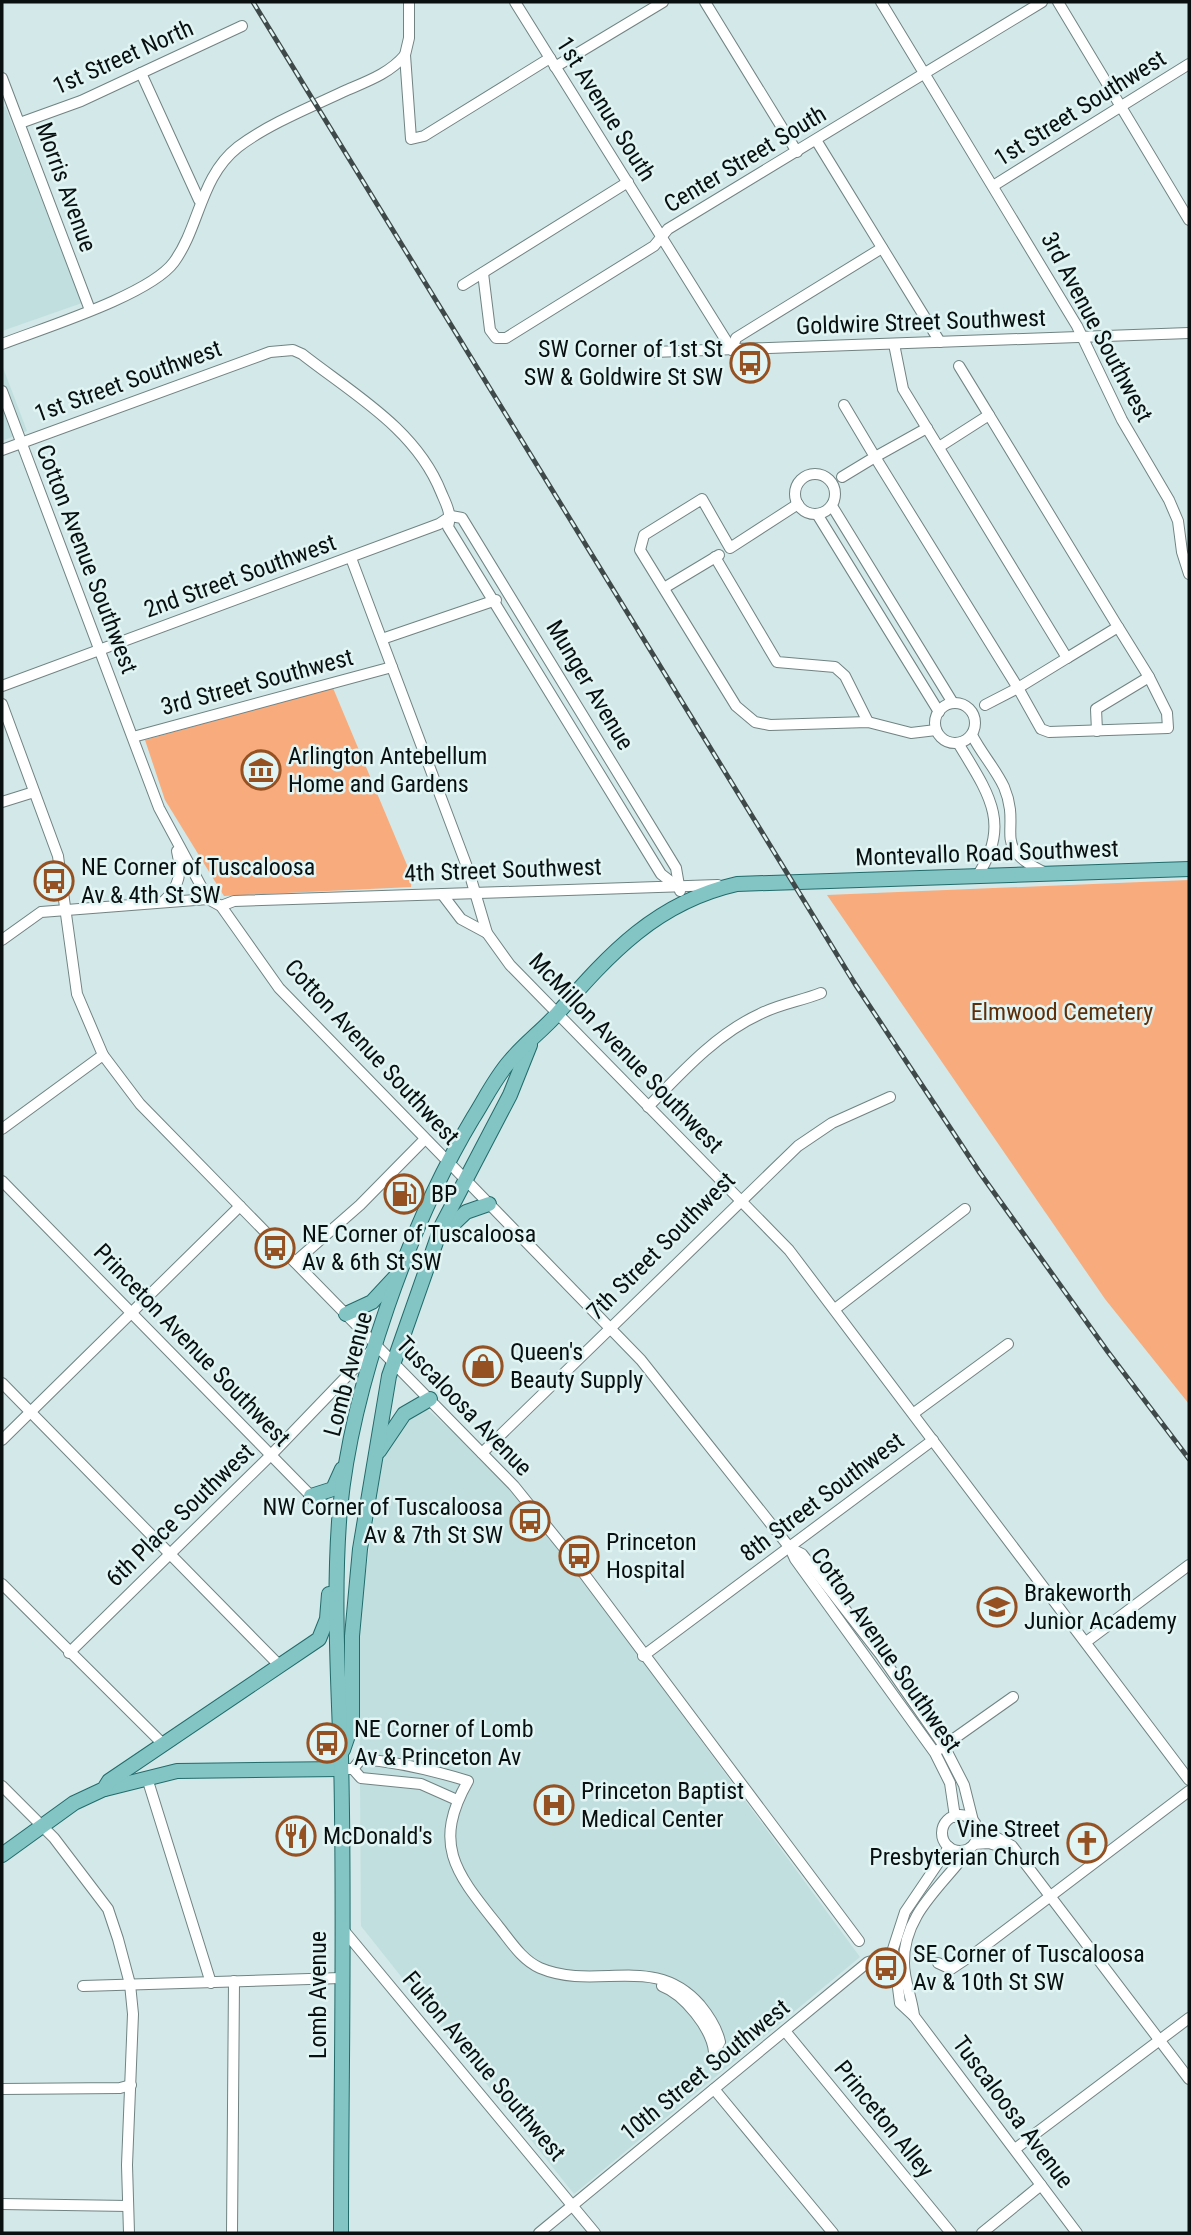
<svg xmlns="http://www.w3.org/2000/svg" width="1191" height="2235" font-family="'Roboto Condensed',sans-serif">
  <rect width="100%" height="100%" fill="#d3e8e8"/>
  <g fill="#c0dfde">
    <polygon points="5,106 82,303 2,331 2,108"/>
    <polygon points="2,365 27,431 2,441"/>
    <polygon points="418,1401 514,1486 860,1957 574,2194 361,1926 359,1618 387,1430"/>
  </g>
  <g fill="#f8ab7c">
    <polygon points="333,688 412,877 411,887 224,896 165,800 145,740"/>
    <polygon points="1189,880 1189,1404 1105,1299 827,895"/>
  </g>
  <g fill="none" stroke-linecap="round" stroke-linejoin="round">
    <g stroke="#718383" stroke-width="12">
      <g id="minor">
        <polyline points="409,2 409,38 405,55 411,139 424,136 550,58"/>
        <polyline points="515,2 732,350"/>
        <polyline points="705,2 797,152"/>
        <polyline points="881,2 1077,326 1122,420 1169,500 1178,521 1182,552 1189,574"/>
        <polyline points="1058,2 1189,220"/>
        <polyline points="555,67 663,2"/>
        <polyline points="141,73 199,200"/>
        <polyline points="2,78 90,310"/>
        <polyline points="20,123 81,101 242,26"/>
        <polyline points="816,140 940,342"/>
        <polyline points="993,186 1189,64"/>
        <polyline points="483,273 490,330 496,338 506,338 654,246 668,229 1042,2"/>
        <polyline points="463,285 628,182"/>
        <path d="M2 344C43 328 150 295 174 262 200 226 200 177 238 147 268 124 313 106 347 90 368 81 390 73 405 55"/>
        <polyline points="894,344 903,389 1067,658 1118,627 989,415 939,447"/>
        <polyline points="732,350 736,338 882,248"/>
        <polyline points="653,352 1189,333"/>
        <polyline points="959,366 989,415"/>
        <polyline points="2,391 159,808 208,899 221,906 279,988 641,1360 790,1548 795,1559 935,1753 950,1783 955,1817"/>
        <polyline points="927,428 875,457 1018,688 1067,658"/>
        <path d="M2 450 270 352 293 350 302 354C353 394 416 429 441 492 446 504 452 513 448 527L661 874 679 888"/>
        <circle cx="815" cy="494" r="20"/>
        <polyline points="842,477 875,457 844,405"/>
        <polyline points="798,504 730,548 702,499 644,535 640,550 736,706 755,722 770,725 868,722 911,733 936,730"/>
        <polyline points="832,506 953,703"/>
        <polyline points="817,514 939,712"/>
        <polyline points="451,516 462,518 676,868 680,891"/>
        <polyline points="715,557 777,662 835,667 845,676 868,722"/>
        <polyline points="351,558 469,872 487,933 510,965 789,1250 1189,1780"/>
        <polyline points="664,588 719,555"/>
        <polyline points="382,639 496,600"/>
        <polyline points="2,686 439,524 451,516"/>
        <circle cx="955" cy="723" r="20"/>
        <polyline points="2,704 58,856 77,994 103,1055 140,1104 514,1486 573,1559 859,1941"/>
        <polyline points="985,705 1018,688 1041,729 1049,732 1168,728 1167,713 1149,677"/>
        <polyline points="1097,731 1096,709 1149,677 1118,627"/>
        <path d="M972 735C981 753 995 768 1004 787 1023 832 988 846 1046 873"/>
        <polyline points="133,737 392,667"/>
        <path d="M958 743C987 791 1013 824 977 876"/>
        <polyline points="2,802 34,792"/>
        <polyline points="442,894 461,919 487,933"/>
        <path d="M164 901C180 886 182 872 177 851"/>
        <polyline points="221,906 234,901 718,885"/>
        <polyline points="2,940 41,912 208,899"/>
        <path d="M648 1107C681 1073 716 1034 760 1014 779 1004 801 1001 821 993"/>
        <polyline points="2,1129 103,1055"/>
        <polyline points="2,1181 314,1499 329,1507 366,1509"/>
        <polyline points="295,1262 360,1205 425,1139"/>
        <polyline points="835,1309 965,1209"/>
        <polyline points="2,1383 280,1666"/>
        <polyline points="914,1413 1008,1344"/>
        <polyline points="2,1440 240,1206"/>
        <polyline points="482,1453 798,1146 832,1123 890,1097"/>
        <polyline points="790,1548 802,1554 880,1654 944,1746 964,1785 973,1821"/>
        <polyline points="2,1584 164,1745"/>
        <polyline points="1086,1642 1189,1565"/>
        <polyline points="69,1653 271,1455 372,1350"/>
        <polyline points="643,1656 933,1440"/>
        <polyline points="938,1750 1013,1697"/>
        <path d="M340 1769H353L361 1759C399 1762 432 1770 468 1781 431 1846 457 1874 499 1927 511 1942 522 1960 540 1968 597 1992 654 1952 700 2005 709 2016 717 2028 720 2042L714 2052"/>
        <polyline points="353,1769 361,1778 421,1784 457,1800"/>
        <polyline points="147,1778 211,1983"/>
        <polyline points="2,1786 54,1838 108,1909 118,1939 130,1984 133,2014 127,2165 129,2233"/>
        <circle cx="960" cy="1833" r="18"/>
        <polyline points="977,1827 1012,1846 1189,2079"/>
        <polyline points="974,1844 989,1843 1005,1848"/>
        <polyline points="949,1847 905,1912 893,1949 900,2003 914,2016 1077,2233"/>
        <polyline points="341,1927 595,2233"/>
        <polyline points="938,1963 951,1969 978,1951 1189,1791"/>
        <polyline points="83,1986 341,1978"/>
        <path d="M662 1986C684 1994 712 2029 714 2052"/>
        <path d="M914 2016C912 1998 904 1981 904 1963 903 1913 944 1885 970 1848"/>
        <polyline points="785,2031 951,2233"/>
        <polyline points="2,2089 120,2088 131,2085"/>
        <polyline points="714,2089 833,2233"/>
        <polyline points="1015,2149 1189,2018"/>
        <polyline points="2,2204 128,2206"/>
        <polyline points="232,2233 234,1981"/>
        <polyline points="539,2233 868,1962 883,1958 904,1959"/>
        <polyline points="982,2233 1041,2185"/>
      </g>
    </g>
    <g stroke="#226b6b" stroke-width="16">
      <g id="major">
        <polyline points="446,1231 466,1212 489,1204"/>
        <polyline points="346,1314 372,1302 398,1274"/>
        <polyline points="379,1451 404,1414 430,1399"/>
        <polyline points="311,1496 333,1489 342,1469"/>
        <polyline points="343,1750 352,1724 352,1636 360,1549 389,1376 442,1225 510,1095 530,1045"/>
        <polyline points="105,1789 177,1771 340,1769"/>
        <polyline points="2,1855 74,1803 104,1789 109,1781 319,1639 327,1619 329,1594"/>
        <path d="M341 2233C341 2075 345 1916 341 1758 338 1675 333 1591 340 1509 352 1386 410 1223 473 1118 485 1099 495 1078 510 1061 524 1044 543 1030 558 1013 610 953 657 902 737 884L1189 869"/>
      </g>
    </g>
    <use href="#minor" stroke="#fff" stroke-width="10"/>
    <use href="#major" stroke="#83c4c4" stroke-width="14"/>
    <g stroke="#3f4949" stroke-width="5">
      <polyline id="rail" points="253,2 855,984 980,1173 1108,1352 1189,1459"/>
    </g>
    <use href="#rail" stroke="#e1f5f5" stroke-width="2.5" stroke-dasharray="8" stroke-linecap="butt"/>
  </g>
  <defs>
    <g id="bus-ring" transform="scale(2.0125)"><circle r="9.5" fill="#e1f5f5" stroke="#955122" stroke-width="1.5"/><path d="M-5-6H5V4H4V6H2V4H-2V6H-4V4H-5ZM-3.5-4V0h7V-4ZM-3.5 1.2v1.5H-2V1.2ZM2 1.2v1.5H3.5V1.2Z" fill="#955122"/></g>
    <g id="museum-ring" transform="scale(2.0125)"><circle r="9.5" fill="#e1f5f5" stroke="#955122" stroke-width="1.5"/><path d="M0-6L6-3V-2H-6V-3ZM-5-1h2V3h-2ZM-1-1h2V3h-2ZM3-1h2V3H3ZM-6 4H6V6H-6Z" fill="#955122"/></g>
    <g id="fuel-ring" transform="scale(2.0125)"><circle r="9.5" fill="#e1f5f5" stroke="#955122" stroke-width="1.5"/><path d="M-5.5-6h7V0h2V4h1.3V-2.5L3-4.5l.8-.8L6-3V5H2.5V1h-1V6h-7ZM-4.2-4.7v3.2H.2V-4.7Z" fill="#955122"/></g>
    <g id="shop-ring" transform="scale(2.0125)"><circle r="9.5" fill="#e1f5f5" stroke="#955122" stroke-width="1.5"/><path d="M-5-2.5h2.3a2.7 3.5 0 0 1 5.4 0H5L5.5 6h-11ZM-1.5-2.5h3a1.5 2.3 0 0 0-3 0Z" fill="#955122"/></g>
    <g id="school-ring" transform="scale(2.0125)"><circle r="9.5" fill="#e1f5f5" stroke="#955122" stroke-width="1.5"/><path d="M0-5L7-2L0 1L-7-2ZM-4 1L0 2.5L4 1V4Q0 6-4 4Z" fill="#955122"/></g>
    <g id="hospital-ring" transform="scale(2.0125)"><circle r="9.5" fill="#e1f5f5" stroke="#955122" stroke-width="1.5"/><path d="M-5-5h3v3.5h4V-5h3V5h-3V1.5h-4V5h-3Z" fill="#955122"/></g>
    <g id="restaurant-ring" transform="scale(2.0125)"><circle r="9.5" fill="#e1f5f5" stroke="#955122" stroke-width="1.5"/><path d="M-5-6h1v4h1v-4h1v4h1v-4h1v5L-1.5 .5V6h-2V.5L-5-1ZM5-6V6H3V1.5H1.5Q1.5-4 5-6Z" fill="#955122"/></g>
    <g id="church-ring" transform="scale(2.0125)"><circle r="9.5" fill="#e1f5f5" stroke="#955122" stroke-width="1.5"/><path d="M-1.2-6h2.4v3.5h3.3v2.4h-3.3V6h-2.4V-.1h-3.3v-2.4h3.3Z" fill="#955122"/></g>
  </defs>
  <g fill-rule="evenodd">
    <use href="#bus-ring" x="750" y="363"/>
    <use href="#museum-ring" x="261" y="770"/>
    <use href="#bus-ring" x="54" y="881"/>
    <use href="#fuel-ring" x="404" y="1194"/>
    <use href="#bus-ring" x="275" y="1248"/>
    <use href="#shop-ring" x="483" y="1366"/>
    <use href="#bus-ring" x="530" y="1521"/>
    <use href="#bus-ring" x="579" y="1556"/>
    <use href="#school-ring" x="997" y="1607"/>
    <use href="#bus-ring" x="327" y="1743"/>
    <use href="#hospital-ring" x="554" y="1805"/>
    <use href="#restaurant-ring" x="296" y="1836"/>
    <use href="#church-ring" x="1087" y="1843"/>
    <use href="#bus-ring" x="886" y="1968"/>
  </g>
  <g text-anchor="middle" stroke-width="5" stroke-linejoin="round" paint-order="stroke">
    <g font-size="24" fill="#09100f" stroke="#e1f5f5">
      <text transform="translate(123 57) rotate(-24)" y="8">1st Street North</text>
      <text transform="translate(1080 108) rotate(-32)" y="8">1st Street Southwest</text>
      <text transform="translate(606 109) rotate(58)" y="8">1st Avenue South</text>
      <text transform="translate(745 159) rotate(-31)" y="8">Center Street South</text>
      <text transform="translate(66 187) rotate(70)" y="8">Morris Avenue</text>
      <text transform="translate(921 322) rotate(-2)" y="8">Goldwire Street Southwest</text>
      <text transform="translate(1097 327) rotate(62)" y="8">3rd Avenue Southwest</text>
      <text transform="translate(128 381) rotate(-20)" y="8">1st Street Southwest</text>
      <text transform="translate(87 559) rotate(69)" y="8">Cotton Avenue Southwest</text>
      <text transform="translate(240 576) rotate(-20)" y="8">2nd Street Southwest</text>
      <text transform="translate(257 682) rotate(-15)" y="8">3rd Street Southwest</text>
      <text transform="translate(590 685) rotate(59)" y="8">Munger Avenue</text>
      <text transform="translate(987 853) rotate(-2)" y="8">Montevallo Road Southwest</text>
      <text transform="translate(503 870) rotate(-2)" y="8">4th Street Southwest</text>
      <text transform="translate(372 1052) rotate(47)" y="8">Cotton Avenue Southwest</text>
      <text transform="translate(626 1053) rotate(46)" y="8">McMillon Avenue Southwest</text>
      <text transform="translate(661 1246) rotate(-45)" y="8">7th Street Southwest</text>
      <text transform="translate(192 1345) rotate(46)" y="8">Princeton Avenue Southwest</text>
      <text transform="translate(348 1374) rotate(-75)" y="8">Lomb Avenue</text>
      <text transform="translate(464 1406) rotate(46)" y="8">Tuscaloosa Avenue</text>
      <text transform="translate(822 1497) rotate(-37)" y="8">8th Street Southwest</text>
      <text transform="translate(180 1515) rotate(-44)" y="8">6th Place Southwest</text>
      <text transform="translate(886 1650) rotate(55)" y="8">Cotton Avenue Southwest</text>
      <text transform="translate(318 1995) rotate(-90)" y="8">Lomb Avenue</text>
      <text transform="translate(484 2066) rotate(50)" y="8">Fulton Avenue Southwest</text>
      <text transform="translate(705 2070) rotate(-39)" y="8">10th Street Southwest</text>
      <text transform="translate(1013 2112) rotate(53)" y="8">Tuscaloosa Avenue</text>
      <text transform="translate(884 2119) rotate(51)" y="8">Princeton Alley</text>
    </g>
    <g font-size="24" fill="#09100f" stroke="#e1f5f5" text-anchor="start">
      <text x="723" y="357" text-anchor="end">SW Corner of 1st St<tspan x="723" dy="28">SW &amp; Goldwire St SW</tspan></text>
      <text x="288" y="764">Arlington Antebellum<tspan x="288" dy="28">Home and Gardens</tspan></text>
      <text x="81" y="875">NE Corner of Tuscaloosa<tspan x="81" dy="28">Av &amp; 4th St SW</tspan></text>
      <text x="431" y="1202">BP</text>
      <text x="302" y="1242">NE Corner of Tuscaloosa<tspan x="302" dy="28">Av &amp; 6th St SW</tspan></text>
      <text x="510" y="1360">Queen's<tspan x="510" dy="28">Beauty Supply</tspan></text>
      <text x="503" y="1515" text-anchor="end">NW Corner of Tuscaloosa<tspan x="503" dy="28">Av &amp; 7th St SW</tspan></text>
      <text x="606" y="1550">Princeton<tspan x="606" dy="28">Hospital</tspan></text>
      <text x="1024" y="1601">Brakeworth<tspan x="1024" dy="28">Junior Academy</tspan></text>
      <text x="354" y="1737">NE Corner of Lomb<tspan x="354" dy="28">Av &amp; Princeton Av</tspan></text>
      <text x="581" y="1799">Princeton Baptist<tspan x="581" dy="28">Medical Center</tspan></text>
      <text x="1060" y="1837" text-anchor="end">Vine Street<tspan x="1060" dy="28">Presbyterian Church</tspan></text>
      <text x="323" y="1844">McDonald's</text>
      <text x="913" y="1962">SE Corner of Tuscaloosa<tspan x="913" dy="28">Av &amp; 10th St SW</tspan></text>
    </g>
    <g font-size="24" fill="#5e2e09" stroke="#e1f5f5">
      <text x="1062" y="1020">Elmwood Cemetery</text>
    </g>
  </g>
  <rect width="1191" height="2235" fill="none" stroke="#09100f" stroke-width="7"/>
</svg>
